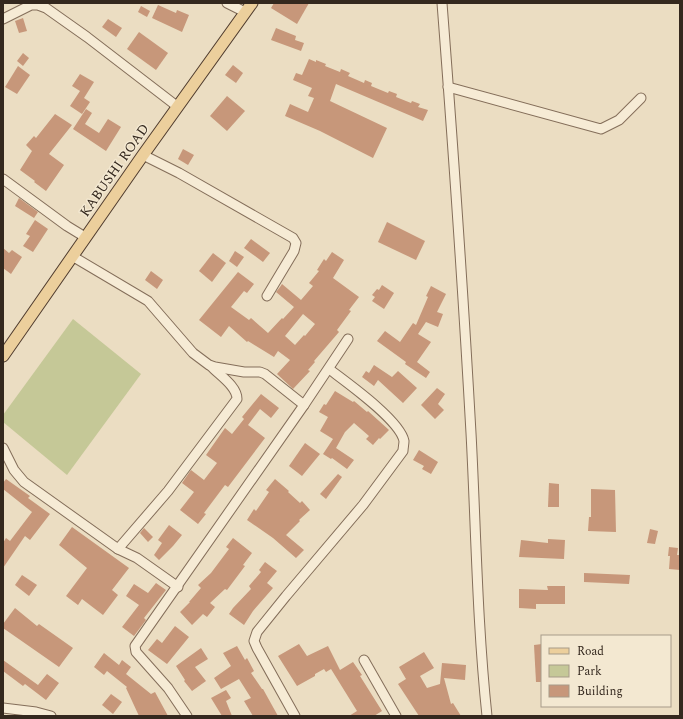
<svg xmlns="http://www.w3.org/2000/svg" width="683" height="719" font-family="Spectral,serif">
  <rect width="100%" height="100%" fill="#ebddc2"/>
  <polygon fill="#c5c897" points="73,319 141,374 67,475 3,422 3,415"/>
  <g fill="#c7977a" fill-rule="evenodd">
    <polygon points="274,3 309,3 297,24 271,8"/>
    <polygon points="158,5 176,13 177,10 189,15 182,32 152,18"/>
    <polygon points="141,6 150,11 147,17 138,12"/>
    <polygon points="23,18 27,31 19,33 15,21"/>
    <polygon points="108,19 122,28 116,37 102,27"/>
    <polygon points="276,28 296,36 295,40 304,43 301,51 271,40"/>
    <polygon points="139,32 168,53 156,70 127,49"/>
    <polygon points="23,53 29,58 23,66 17,61"/>
    <polygon points="309,59 316,62 316,60 326,64 325,66 340,72 341,69 350,73 348,76 364,83 365,80 372,83 371,86 388,93 389,91 397,94 396,97 411,103 412,101 420,104 418,107 428,110 423,121 336,84 330,101 387,128 373,158 320,131 285,116 290,104 308,112 314,98 308,96 312,88 293,80 296,73 302,75"/>
    <polygon points="233,65 243,73 236,83 225,75"/>
    <polygon points="18,66 30,75 17,94 5,87"/>
    <polygon points="80,74 94,82 84,98 90,102 82,114 70,106 80,91 72,86"/>
    <polygon points="227,96 245,111 227,131 210,116"/>
    <polygon points="86,109 92,113 85,124 99,133 108,119 121,127 106,151 73,129"/>
    <polygon points="55,114 72,125 49,154 64,165 46,191 34,182 35,181 20,170 32,151 26,145 34,136 36,138"/>
    <polygon points="183,149 194,155 188,165 178,159"/>
    <polygon points="19,198 38,212 34,218 15,206"/>
    <polygon points="35,220 48,229 33,252 23,246 30,236 26,234"/>
    <polygon points="387,222 425,241 416,260 378,242"/>
    <polygon points="251,239 270,253 263,262 244,248"/>
    <polygon points="3,248 9,253 12,250 22,257 11,274 3,268"/>
    <polygon points="235,251 244,257 237,267 229,261"/>
    <path d="M332 252 344 260 333 278 359 297 349 310 351 311 337 330 339 332 314 361 315 362 308 370 310 371 293 389 277 374 290 360 278 351 274 357 248 341 247 342 229 326 221 337 199 320 238 272 254 284 247 293 244 291 231 307 249 320 251 318 268 333 282 318 283 319 294 307 276 292 280 287 282 284 301 300 313 286 309 283 319 271 317 270 324 259 326 261ZM303 314 315 324 305 336 304 335 295 345 285 336Z"/>
    <polygon points="213,253 226,263 212,282 199,271"/>
    <polygon points="151,271 163,280 157,289 145,280"/>
    <polygon points="382,285 394,293 384,309 372,301 375,297 372,295 377,289 379,290"/>
    <polygon points="431,286 446,294 437,312 443,314 438,327 426,322 418,334 431,342 417,362 430,372 426,378 405,364 406,362 377,341 385,331 400,342 413,323 416,325 428,297 426,296"/>
    <polygon points="374,365 392,377 398,371 417,388 403,403 378,380 374,386 362,377 366,371 369,373"/>
    <polygon points="437,388 445,394 438,404 444,410 435,419 421,405"/>
    <polygon points="335,391 353,402 354,401 367,412 368,411 389,430 380,439 379,438 373,445 366,439 369,436 354,423 345,432 336,448 354,460 347,469 332,458 331,459 323,454 333,439 320,431 328,417 319,412 324,404 326,405"/>
    <polygon points="261,394 279,408 271,418 260,409 248,425 265,438 228,487 225,485 204,513 206,514 198,524 180,510 194,492 182,483 191,470 204,480 217,463 206,455 225,428 232,434 244,419 242,417"/>
    <polygon points="305,443 320,454 302,476 289,466"/>
    <polygon points="419,450 438,462 431,474 422,469 424,466 413,460"/>
    <polygon points="338,474 342,477 326,499 320,494"/>
    <polygon points="6,479 30,496 28,498 50,514 30,540 25,536 3,568 3,543 6,538 10,541 32,512 3,489 3,483"/>
    <polygon points="275,479 289,491 288,492 300,503 302,501 310,510 299,520 300,521 286,535 304,550 296,558 273,538 247,520 254,509 256,511 269,492 266,490"/>
    <polygon points="549,483 559,484 559,507 548,507"/>
    <polygon points="591,489 615,490 616,532 588,531 589,517 591,517"/>
    <polygon points="169,525 182,535 173,546 159,560 154,555 162,543 158,540"/>
    <polygon points="72,527 129,568 112,590 118,595 103,615 82,599 78,605 66,596 87,568 59,545"/>
    <polygon points="144,528 153,537 148,542 140,533"/>
    <polygon points="650,529 658,531 655,544 647,543"/>
    <polygon points="233,538 252,553 243,565 245,566 227,590 225,589 210,603 215,607 207,617 203,614 192,625 180,612 190,602 189,602 201,588 198,585 211,573 229,549 226,547"/>
    <polygon points="548,539 565,540 564,559 519,557 521,540 548,543"/>
    <polygon points="669,547 678,548 677,555 680,555 680,570 669,569 670,556 668,556"/>
    <polygon points="265,562 277,571 267,583 273,588 253,611 244,625 229,614 233,608 251,589 249,586 261,572 259,570"/>
    <polygon points="584,573 630,575 629,584 584,582"/>
    <polygon points="22,575 37,585 29,596 15,585"/>
    <polygon points="156,583 166,590 144,618 146,620 134,636 122,627 139,605 126,596 134,584 148,593"/>
    <polygon points="547,586 565,586 565,604 536,604 536,609 519,608 519,589 548,590"/>
    <polygon points="15,608 37,626 39,624 73,648 59,667 3,628 3,624"/>
    <polygon points="175,626 189,637 167,664 148,650 157,639 162,643"/>
    <polygon points="299,644 307,656 328,646 340,670 353,662 362,675 360,676 382,711 374,716 349,716 357,711 331,669 326,672 324,669 315,674 315,676 297,686 278,656"/>
    <polygon points="542,644 542,682 536,682 534,645"/>
    <polygon points="237,646 245,660 247,658 254,671 251,673 262,689 263,689 278,716 253,716 244,701 251,698 239,679 221,689 214,678 231,666 223,653"/>
    <polygon points="201,648 208,659 195,667 206,681 192,691 184,681 185,680 176,666"/>
    <polygon points="424,652 434,668 420,676 427,688 440,684 442,663 466,665 465,680 444,678 451,704 453,703 461,716 419,716 398,684 406,679 399,667"/>
    <polygon points="104,653 119,665 122,660 131,667 126,674 151,694 155,692 168,716 139,716 126,688 127,687 107,671 104,675 94,667"/>
    <polygon points="3,660 38,685 47,674 59,683 46,700 25,684 23,686 3,671"/>
    <polygon points="226,690 231,698 226,701 232,716 222,716 211,698"/>
    <polygon points="111,694 122,702 113,714 102,705"/>
  </g>
  <g fill="none" stroke-linecap="round" stroke-linejoin="round">
    <g stroke="#846e5a" stroke-width="11">
      <g id="minor">
        <polyline points="227,3 245,12"/>
        <path d="M442 3C453 146 463 289 471 433 476 527 477 622 487 716"/>
        <polyline points="3,19 31,5 38,5 46,8 87,37 178,107"/>
        <polyline points="448,87 601,129 619,120 641,98"/>
        <polyline points="143,155 179,173 293,238 296,243 294,251 267,296"/>
        <polyline points="3,179 67,226 85,237"/>
        <polyline points="72,256 148,301 193,353 209,365 215,367 244,372 260,372 265,374 304,405"/>
        <polyline points="3,448 14,470 24,482 118,549 137,558 178,587"/>
        <path d="M118 549 168 491 237 399C237 386 219 375 211 366"/>
        <polyline points="364,660 396,716"/>
        <polyline points="3,708 36,712 51,716"/>
        <polyline points="187,716 168,688 136,652 135,646 304,405 348,339"/>
        <path d="M295 716 257 648 254 641 257 632 286 596 363 505 403 451C403 448 404 444 404 441 400 420 346 382 329 369"/>
      </g>
    </g>
    <g stroke="#513d2f" stroke-width="13">
      <polyline id="major" points="3,356 143,155 252,3"/>
    </g>
    <use href="#minor" stroke="#f6ebd5" stroke-width="9"/>
    <use href="#major" stroke="#eccf9c" stroke-width="11"/>
  </g>
  <g text-anchor="middle" stroke-width="3" stroke-linejoin="round" paint-order="stroke">
    <g font-size="14" fill="#34281e" stroke="#f3e8d1">
      <text transform="translate(114 170) rotate(-55)" y="5">KABUSHI ROAD</text>
    </g>
  </g>
  <rect width="683" height="719" fill="none" stroke="#34281e" stroke-width="8"/>
  <rect x="541" y="635" width="130" height="72" fill="#f3e8d1" stroke="#a79b89"/>
  <rect x="549" y="648" width="20" height="6" fill="#eccf9c" stroke="#a79b89"/>
  <text x="577" y="655" font-size="12" fill="#34281e">Road</text>
  <rect x="549" y="665" width="20" height="12" fill="#c5c897" stroke="#a79b89"/>
  <text x="577" y="675" font-size="12" fill="#34281e">Park</text>
  <rect x="549" y="685" width="20" height="12" fill="#c7977a" stroke="#a79b89"/>
  <text x="577" y="695" font-size="12" fill="#34281e">Building</text>
</svg>
